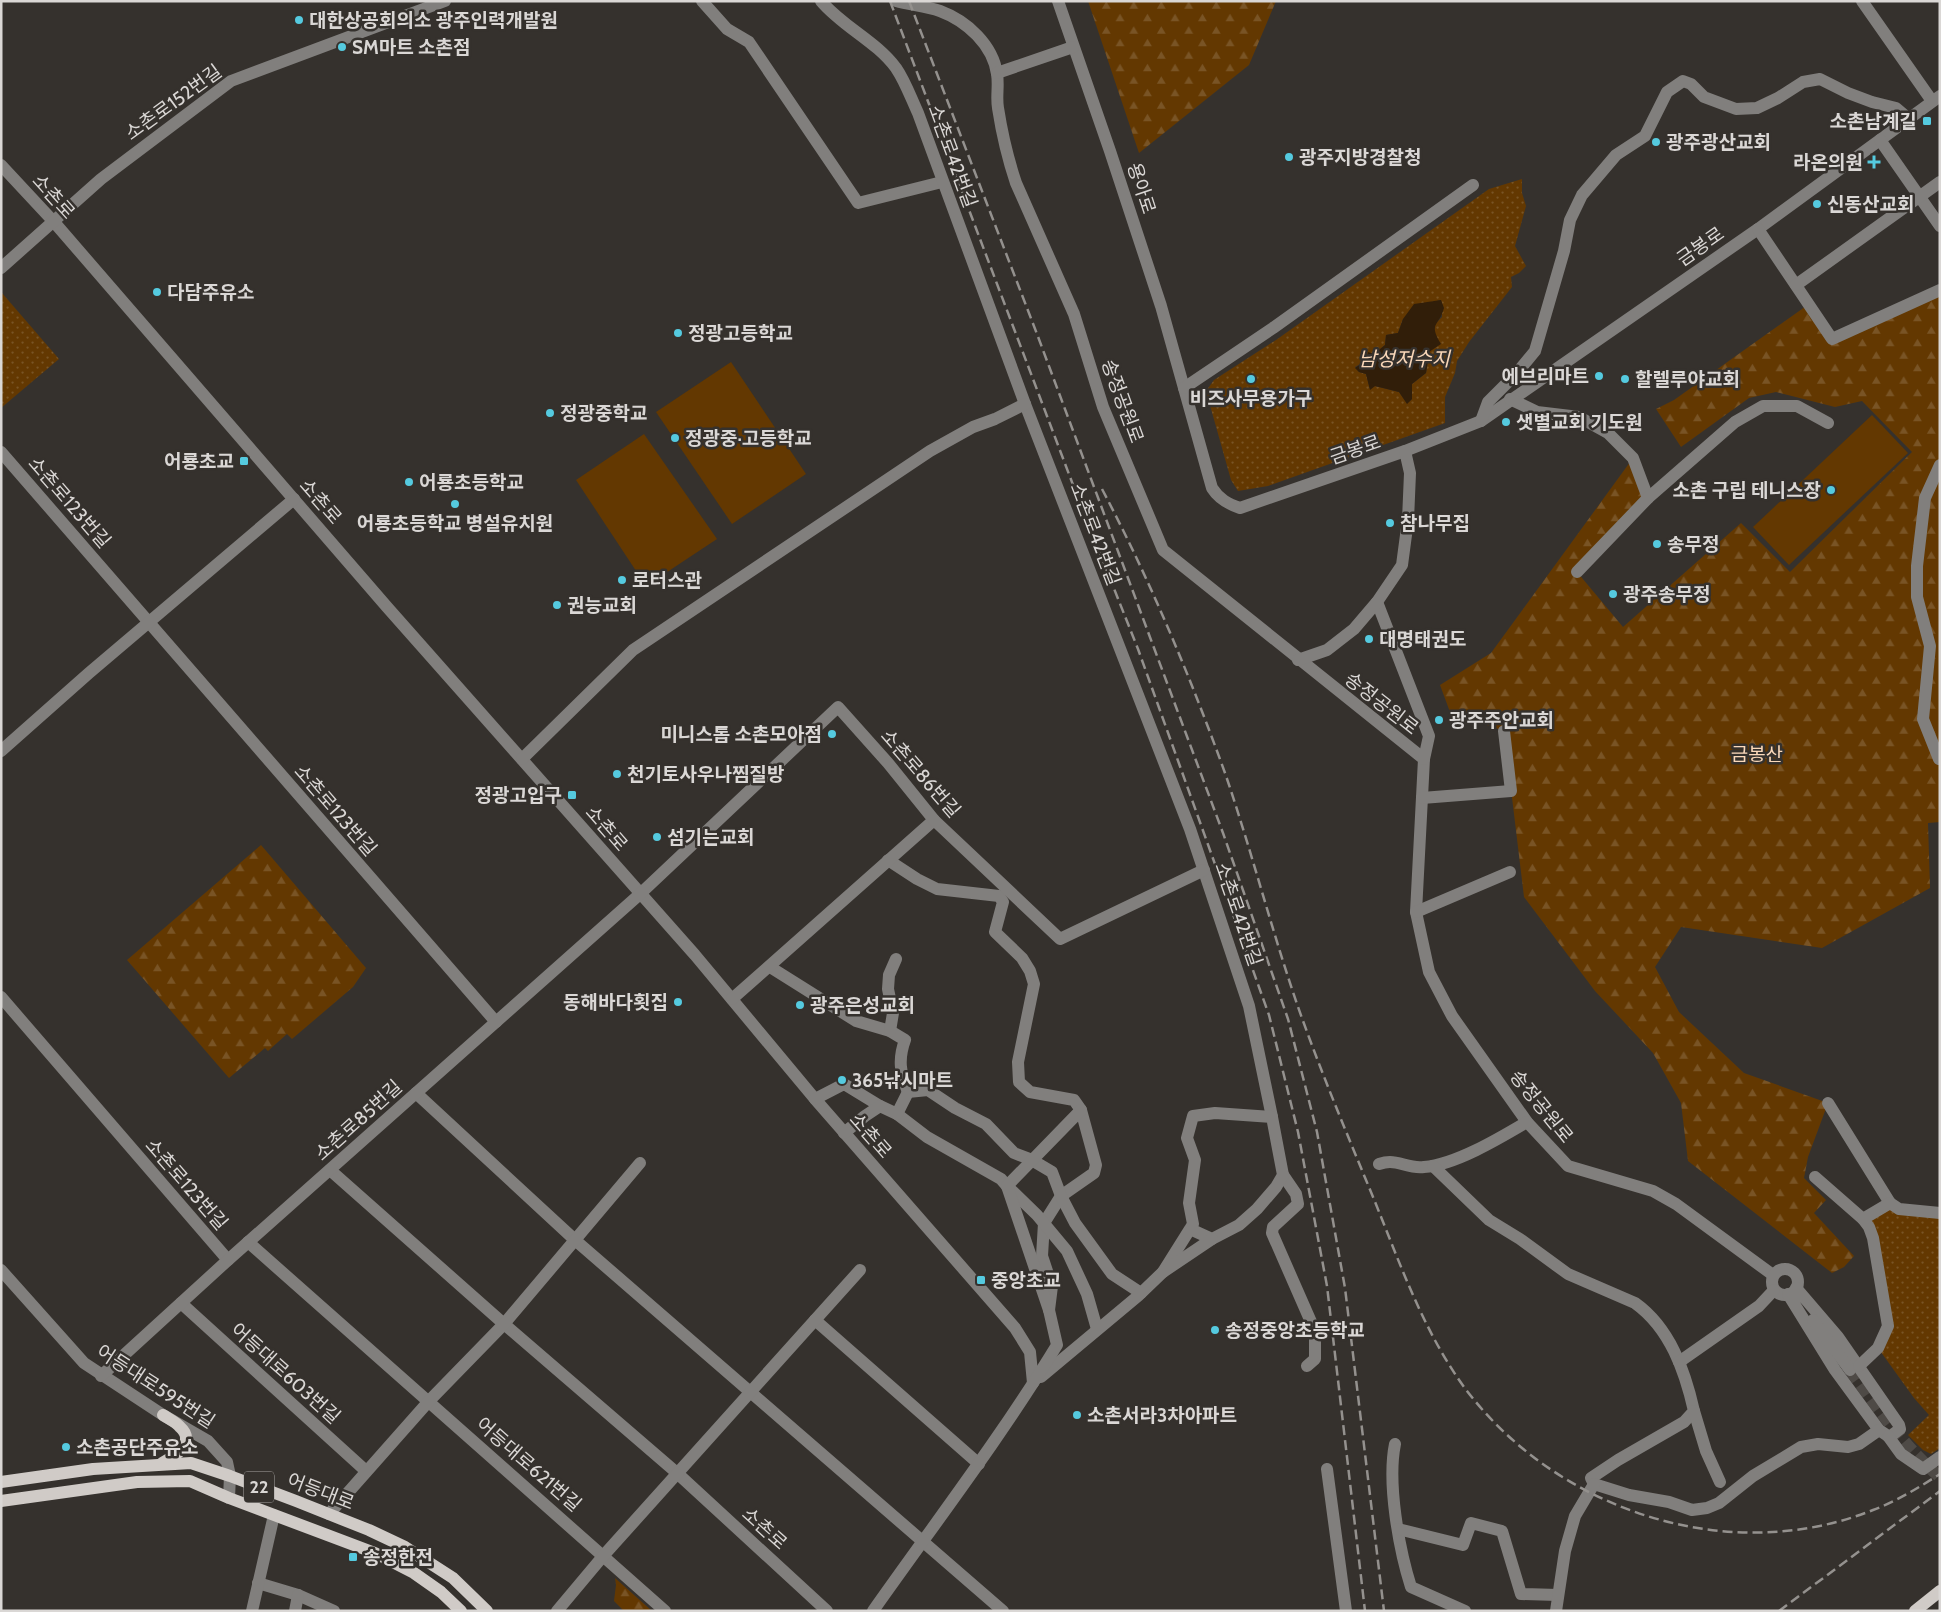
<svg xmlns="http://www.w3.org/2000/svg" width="1941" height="1612" font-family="Cabin,'Noto Sans KR',sans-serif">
  <defs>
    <pattern id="green-dots" width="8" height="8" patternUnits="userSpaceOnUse" patternTransform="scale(1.25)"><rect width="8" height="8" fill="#633801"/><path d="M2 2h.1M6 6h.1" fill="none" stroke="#795425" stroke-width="1.8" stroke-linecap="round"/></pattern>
    <pattern id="forest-firs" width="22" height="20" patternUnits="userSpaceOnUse" patternTransform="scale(1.25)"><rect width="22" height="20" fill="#633801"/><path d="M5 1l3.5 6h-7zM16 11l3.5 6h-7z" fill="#795425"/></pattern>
  </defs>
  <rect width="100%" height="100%" fill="#35312d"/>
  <g fill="url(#green-dots)" fill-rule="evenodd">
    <path d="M1522 179V193L1526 206 1515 246 1526 266 1519 273 1511 277 1512 287 1469 342 1457 361 1455 373 1445 397V423L1268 486 1238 491 1231 480 1206 391 1214 380 1276 340 1489 189ZM1441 300 1442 317 1435 324 1426 373 1412 384V399L1407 403 1399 392 1375 386 1370 389 1366 374 1359 372 1355 367 1367 360 1385 345 1386 335 1398 333 1403 319 1428 303Z"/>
    <polygon points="2,293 59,359 1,408 1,294"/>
    <polygon points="1890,1203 1940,1213 1940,1448 1931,1454 1923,1450 1908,1435 1929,1415 1914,1398 1878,1348 1888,1325 1863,1219"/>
  </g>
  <g fill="url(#forest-firs)">
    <polygon points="1088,1 1276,1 1249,65 1139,153"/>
    <polygon points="1940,292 1940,822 1928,823 1930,888 1822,948 1681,927 1655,967 1679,1012 1744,1073 1828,1103 1808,1157 1804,1178 1826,1200 1814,1213 1854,1256 1844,1267 1832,1273 1688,1161 1681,1103 1653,1053 1595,991 1524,897 1504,731 1450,712 1440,685 1491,653 1633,458 1648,498 1577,572 1623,627 1741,523 1790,572 1912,452 1862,401 1835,407 1776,392 1749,398 1681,447 1656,409 1674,400 1809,304 1833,339"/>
    <polygon points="261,845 366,968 353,987 292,1039 287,1034 268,1051 265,1048 229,1078 127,960"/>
    <polygon points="615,1578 652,1611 624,1611 614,1601 616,1585"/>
  </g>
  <g fill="#633801">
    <polygon points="731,362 806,474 732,524 656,412"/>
    <polygon points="1872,415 1908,453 1789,565 1753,527"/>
    <polygon points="644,434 717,539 646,586 576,480"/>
  </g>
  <path fill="#311e09" d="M1441 300 1444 308C1439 327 1428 322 1441 344L1429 352 1426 373 1412 384V399L1407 404 1399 392 1375 386 1370 390 1366 374 1359 372 1355 368 1367 360 1368 352 1374 354 1385 345 1386 335 1398 333 1403 319 1414 304Z"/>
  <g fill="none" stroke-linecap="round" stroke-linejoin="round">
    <path stroke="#4e4a46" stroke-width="12" stroke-dasharray="12 6" stroke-linecap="butt" d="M1850 1370C1878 1408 1904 1447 1940 1477"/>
    <g stroke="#817f7d" stroke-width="12">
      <polyline points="702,1 727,29 749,42 858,203 942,182"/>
      <path d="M821 1C843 27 876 41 896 68 905 81 911 98 918 113L1025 404 1190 829 1249 1006 1272 1117"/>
      <path d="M896 1C910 5 926 6 940 11 967 21 993 45 997 74 999 85 996 97 998 108 1002 134 1008 159 1016 183L1074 314 1103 407 1163 550 1424 759 1416 912 1429 972 1452 1016 1527 1122 1568 1166 1653 1191 1676 1204 1773 1275"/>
      <path d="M1058 1 1110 151 1161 306 1212 488C1219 499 1228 504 1240 508L1405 451 1481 421 1758 229 1940 96"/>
      <polyline points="1862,1 1932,101"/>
      <polyline points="997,73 1073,47"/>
      <polyline points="1880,140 1940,226"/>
      <polyline points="1,165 54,222 387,607 695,955 815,1099 1015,1328 1030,1352 1033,1383"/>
      <polyline points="1758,229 1832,339 1940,290"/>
      <polyline points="1,268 101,179 231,81 445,1"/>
      <polyline points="1796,285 1940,182"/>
      <polyline points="1184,388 1273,328 1473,185"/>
      <polyline points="1510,399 1537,412 1579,417 1608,433 1633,458 1648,498"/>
      <polyline points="1481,421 1488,402 1516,374 1535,351 1564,251 1570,220 1582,195 1616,155 1645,136 1667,92 1683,81 1691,84 1704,97 1736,109 1757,108 1778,98 1803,82 1820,79 1848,93 1872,102 1896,108 1909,119"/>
      <polyline points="1,452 496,1022"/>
      <polyline points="1577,572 1648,498 1735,422 1763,406 1797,406 1828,423"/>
      <polyline points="1377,602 1429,736 1424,759"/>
      <polyline points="1298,660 1327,650 1354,629 1377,602 1402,565 1408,520 1410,473 1405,451"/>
      <polyline points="1,751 89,673 294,499"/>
      <polyline points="522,759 633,650 930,451 973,427 995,419 1025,404"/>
      <polyline points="1939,759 1923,719 1930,646 1917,597 1917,566 1925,498 1940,465"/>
      <polyline points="1422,798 1511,791 1504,731"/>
      <polyline points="888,860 917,879 937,889 999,896 1003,902 995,932 1022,958 1030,971 1034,984 1018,1062 1019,1082 1030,1092 1074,1100 1081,1110 1096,1165 1094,1173 1061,1196 1044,1223 1042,1256 1052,1286 1049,1310"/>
      <polyline points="1416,912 1510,872"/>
      <path d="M770 967 856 1021 890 1031 905 1040C898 1059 900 1073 908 1092L928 1090 955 1108 986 1124 1014 1153 1030 1159 1052 1172 1061 1196 1075 1223 1112 1274 1141 1293"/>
      <polyline points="1,997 228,1260"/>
      <polyline points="732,999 934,820"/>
      <polyline points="890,1031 893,1013 888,989 889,975 896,959"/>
      <polyline points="416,1093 575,1240 1003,1611"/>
      <polyline points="815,1099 844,1084 880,1106"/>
      <polyline points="1828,1103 1890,1203"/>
      <polyline points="897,1114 927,1137 1001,1179 1007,1186 1037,1215 1067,1251 1087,1294 1097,1329"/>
      <polyline points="844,1133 865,1116 880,1106 897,1114 908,1092"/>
      <path d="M1379 1164C1382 1163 1386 1162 1390 1162 1401 1162 1411 1169 1424 1167 1455 1165 1500 1138 1527 1122"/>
      <path d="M1433 1166 1489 1220 1520 1239 1568 1274 1635 1303C1670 1328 1685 1371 1694 1411L1684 1422 1618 1460 1591 1478 1594 1484"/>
      <polyline points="330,1170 504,1324 677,1473 827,1611"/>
      <polyline points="1283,1175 1296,1194 1298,1204 1273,1227 1272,1233 1315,1331 1315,1359 1307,1366"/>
      <polyline points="1815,1177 1863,1219"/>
      <polyline points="248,1242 665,1611"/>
      <circle cx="1785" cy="1282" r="13"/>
      <polyline points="1,1270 84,1363 163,1415 208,1441 227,1462 230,1476 229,1498"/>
      <polyline points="1163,1272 1190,1229 1212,1239 1239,1225 1257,1209 1276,1187 1283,1175 1272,1117 1215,1113 1193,1116 1187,1138 1195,1160 1189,1203 1193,1224 1190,1229"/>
      <polyline points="1788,1294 1835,1370 1879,1430 1888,1436 1892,1435 1900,1429 1899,1425 1838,1337 1796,1288"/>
      <polyline points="181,1303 366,1471"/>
      <polyline points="815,1320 979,1464"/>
      <polyline points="1813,1320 1850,1370"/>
      <polyline points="1679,1362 1759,1306 1774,1290"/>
      <polyline points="1859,1366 1878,1348 1888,1326 1873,1238 1869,1227 1863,1219 1890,1203 1899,1209 1940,1213"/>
      <polyline points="101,1376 228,1260 640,894 838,707 888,763 934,820 1060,939 1204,870"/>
      <polyline points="1041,1377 1138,1296 1163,1272 1212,1239"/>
      <polyline points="1694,1411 1706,1451 1720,1482"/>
      <polyline points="1888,1436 1901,1454 1923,1469 1940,1457"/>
      <path d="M1395 1444C1387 1483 1399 1549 1411 1587L1465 1611"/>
      <polyline points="1327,1469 1346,1611"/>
      <polyline points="1594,1484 1629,1495 1669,1502 1692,1510 1707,1508 1719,1503 1753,1476 1801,1447 1818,1444 1848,1447 1859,1444 1879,1430"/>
      <polyline points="329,1514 429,1401 504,1324 640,1163"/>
      <polyline points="1398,1529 1463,1545 1471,1523 1502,1531 1521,1594 1558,1595"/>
      <polyline points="258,1583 298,1595 334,1611"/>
      <polyline points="252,1611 274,1515"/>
      <polyline points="295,1611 298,1595"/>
      <polyline points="557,1611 604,1555 860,1270"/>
      <path d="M873 1611C935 1523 1001 1437 1057 1345L1049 1310 1007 1186 1081 1110"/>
      <polyline points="1556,1611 1565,1551 1575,1516 1594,1484"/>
    </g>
    <g stroke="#d0cbc7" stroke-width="12">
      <path d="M162 1463C174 1457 197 1442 180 1427 176 1422 169 1419 163 1415"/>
      <polyline points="1,1482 93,1469 191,1463 230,1476 296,1501 369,1530 405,1547 453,1578 487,1611"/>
      <polyline points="1,1501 137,1482 190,1481 229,1498 375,1553 414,1573 441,1592 461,1611"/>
      <polyline points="1915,1611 1940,1591"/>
    </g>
    <g stroke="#94918e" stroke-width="2.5" stroke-dasharray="10 5" stroke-linecap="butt">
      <polyline points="890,1 1078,498 1138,649 1269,1015 1298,1132 1327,1286 1365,1611"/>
      <polyline points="909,1 1037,334 1223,833 1288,1019 1317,1132 1345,1288 1384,1611"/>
      <path d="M1102 489C1150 580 1190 676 1225 773 1251 849 1271 928 1297 1004 1318 1064 1342 1122 1366 1180 1396 1251 1420 1328 1467 1391 1560 1512 1730 1567 1873 1510 1897 1501 1918 1488 1940 1474"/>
      <polyline points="1779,1611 1940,1491"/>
    </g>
  </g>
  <g fill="#55cadf" stroke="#35312d" stroke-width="2">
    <circle cx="299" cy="20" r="5"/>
    <circle cx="342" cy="47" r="5"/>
    <rect x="1922" y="116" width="10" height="10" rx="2.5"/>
    <circle cx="1656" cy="142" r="5"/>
    <circle cx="1289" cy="157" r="5"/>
    <path d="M1871.5 154.5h5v5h5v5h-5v5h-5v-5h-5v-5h5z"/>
    <circle cx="1817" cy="204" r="5"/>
    <circle cx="157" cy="292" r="5"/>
    <circle cx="678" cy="333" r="5"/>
    <circle cx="1599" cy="376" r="5"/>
    <circle cx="1251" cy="379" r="5"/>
    <circle cx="1625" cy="379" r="5"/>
    <circle cx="550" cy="413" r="5"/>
    <circle cx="1506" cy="422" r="5"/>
    <circle cx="675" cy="438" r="5"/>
    <rect x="239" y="456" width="10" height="10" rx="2.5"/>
    <circle cx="409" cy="482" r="5"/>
    <circle cx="1831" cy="490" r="5"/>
    <circle cx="455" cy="504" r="5"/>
    <circle cx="1390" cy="523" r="5"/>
    <circle cx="1657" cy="544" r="5"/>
    <circle cx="622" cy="580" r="5"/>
    <circle cx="1613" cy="594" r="5"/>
    <circle cx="557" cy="605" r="5"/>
    <circle cx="1369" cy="639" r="5"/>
    <circle cx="1439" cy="720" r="5"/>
    <circle cx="832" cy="734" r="5"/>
    <circle cx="617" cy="774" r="5"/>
    <rect x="567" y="790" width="10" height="10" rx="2.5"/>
    <circle cx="657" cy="837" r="5"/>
    <circle cx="678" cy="1002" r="5"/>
    <circle cx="800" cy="1005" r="5"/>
    <circle cx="842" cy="1080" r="5"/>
    <rect x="976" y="1275" width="10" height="10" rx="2.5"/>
    <circle cx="1215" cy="1330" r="5"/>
    <circle cx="1077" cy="1415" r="5"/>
    <circle cx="66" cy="1447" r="5"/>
    <rect x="348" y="1552" width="10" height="10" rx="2.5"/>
  </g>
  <g text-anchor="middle" stroke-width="5" stroke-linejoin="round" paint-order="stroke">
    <rect fill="#35312d" stroke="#a8a5a3" stroke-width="1" x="244" y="1471.5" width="30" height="31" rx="4"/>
    <g font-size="18" font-weight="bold" fill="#dad7d5">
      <text x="259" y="1493">22</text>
    </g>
    <g font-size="19" font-weight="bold" fill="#dad7d5" stroke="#35312d" text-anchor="start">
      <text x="309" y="27">대한상공회의소 광주인력개발원</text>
      <text x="352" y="54">SM마트 소촌점</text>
      <text x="1917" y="128" text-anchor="end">소촌남계길</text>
      <text x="1666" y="149">광주광산교회</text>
      <text x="1299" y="164">광주지방경찰청</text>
      <text x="1863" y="169" text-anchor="end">라온의원</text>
      <text x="1827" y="211">신동산교회</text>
      <text x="167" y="299">다담주유소</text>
      <text x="688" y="340">정광고등학교</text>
      <text x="1589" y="383" text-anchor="end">에브리마트</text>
      <text x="1635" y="386">할렐루야교회</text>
      <text x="1251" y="405" text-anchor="middle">비즈사무용가구</text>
      <text x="560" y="420">정광중학교</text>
      <text x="1516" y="429">샛별교회 기도원</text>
      <text x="685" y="445">정광중·고등학교</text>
      <text x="234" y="468" text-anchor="end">어룡초교</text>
      <text x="419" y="489">어룡초등학교</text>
      <text x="1821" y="497" text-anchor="end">소촌 구립 테니스장</text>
      <text x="455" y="530" text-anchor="middle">어룡초등학교 병설유치원</text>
      <text x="1400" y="530">참나무집</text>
      <text x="1667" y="551">송무정</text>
      <text x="632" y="587">로터스관</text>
      <text x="1623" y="601">광주송무정</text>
      <text x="567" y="612">권능교회</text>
      <text x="1379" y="646">대명태권도</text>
      <text x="1449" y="727">광주주안교회</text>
      <text x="822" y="741" text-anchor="end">미니스톱 소촌모아점</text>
      <text x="627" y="781">천기토사우나찜질방</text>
      <text x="562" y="802" text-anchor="end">정광고입구</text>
      <text x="667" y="844">섬기는교회</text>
      <text x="668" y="1009" text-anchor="end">동해바다횟집</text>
      <text x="810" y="1012">광주은성교회</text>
      <text x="852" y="1087">365낚시마트</text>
      <text x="991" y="1287">중앙초교</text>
      <text x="1225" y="1337">송정중앙초등학교</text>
      <text x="1087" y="1422">소촌서라3차아파트</text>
      <text x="76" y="1454">소촌공단주유소</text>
      <text x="363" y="1564">송정한전</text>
    </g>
    <g font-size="19" fill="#dad7d5" stroke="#35312d">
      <text transform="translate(173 102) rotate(-36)" y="7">소촌로152번길</text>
      <text transform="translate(953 156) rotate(70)" y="7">소촌로42번길</text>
      <text transform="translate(1142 188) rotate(72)" y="7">용아로</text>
      <text transform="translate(54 196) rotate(48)" y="7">소촌로</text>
      <text transform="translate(1700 246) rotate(-35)" y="7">금봉로</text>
      <text transform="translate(1123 401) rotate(70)" y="7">송정공원로</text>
      <text transform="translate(1355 449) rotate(-19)" y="7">금봉로</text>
      <text transform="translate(321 501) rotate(49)" y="7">소촌로</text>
      <text transform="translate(70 502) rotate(49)" y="7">소촌로123번길</text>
      <text transform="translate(1096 534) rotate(69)" y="7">소촌로42번길</text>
      <text transform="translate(1382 703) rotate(38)" y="7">송정공원로</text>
      <text transform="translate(921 773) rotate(49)" y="7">소촌로86번길</text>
      <text transform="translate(336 810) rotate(49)" y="7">소촌로123번길</text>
      <text transform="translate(607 828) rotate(49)" y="7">소촌로</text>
      <text transform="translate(1239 914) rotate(71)" y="7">소촌로42번길</text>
      <text transform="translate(1542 1106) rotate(51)" y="7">송정공원로</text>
      <text transform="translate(358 1120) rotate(-42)" y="7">소촌로85번길</text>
      <text transform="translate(871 1135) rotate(49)" y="7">소촌로</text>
      <text transform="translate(187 1184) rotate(49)" y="7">소촌로123번길</text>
      <text transform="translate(286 1373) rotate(42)" y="7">어등대로603번길</text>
      <text transform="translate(156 1386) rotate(33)" y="7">어등대로595번길</text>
      <text transform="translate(529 1464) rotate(41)" y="7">어등대로621번길</text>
      <text transform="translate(321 1491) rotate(21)" y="7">어등대로</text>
      <text transform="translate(765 1528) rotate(42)" y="7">소촌로</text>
    </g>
    <g font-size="19" fill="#fbd9ba" stroke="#35312d">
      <text x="1757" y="761">금봉산</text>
    </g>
    <g font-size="20" font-style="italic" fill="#f9d7b8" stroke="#35312d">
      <text x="1404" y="366">남성저수지</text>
    </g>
  </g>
  <rect width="1941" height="1612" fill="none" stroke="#dad7d5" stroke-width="5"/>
</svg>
